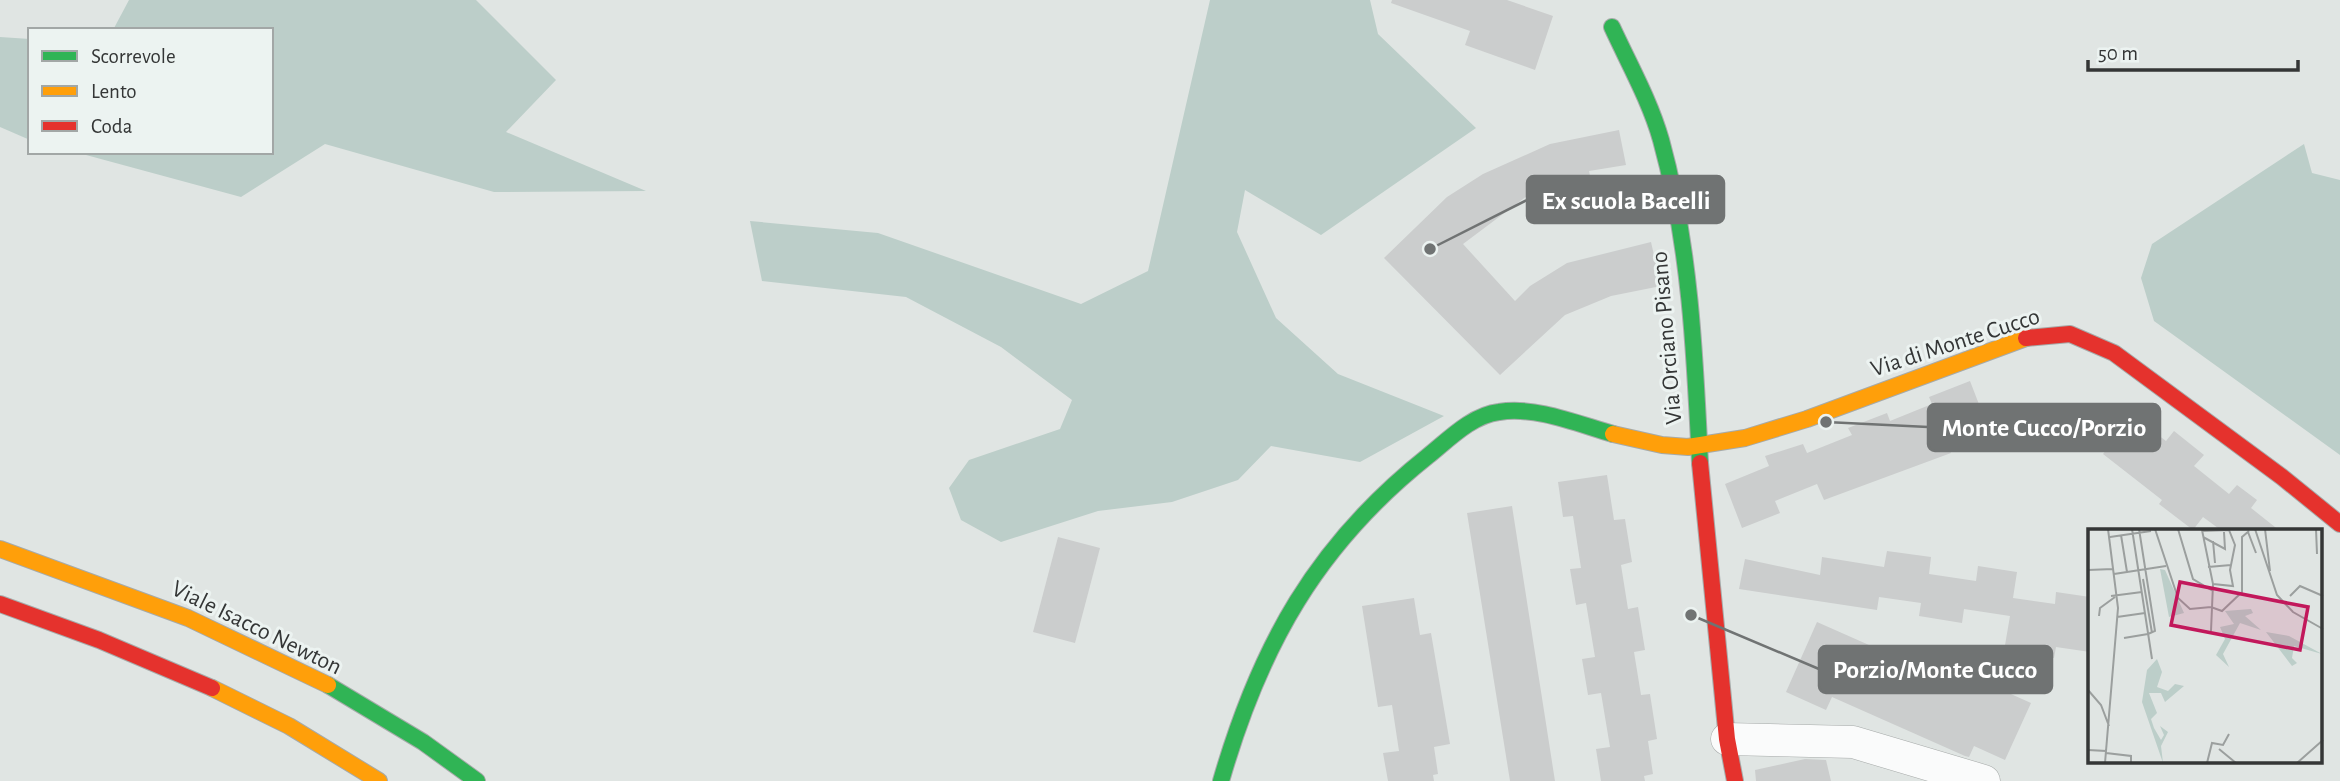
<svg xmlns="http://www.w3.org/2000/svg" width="2340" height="781" font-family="'Alegreya Sans',sans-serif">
  <rect width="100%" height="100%" fill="#e0e5e3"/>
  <g fill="#bccec9">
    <polygon points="129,0 476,0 556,80 506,132 646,191 494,192 325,144 241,197 75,152 271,152 271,30 113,30"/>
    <polygon points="1210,0 1370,0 1378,34 1476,128 1321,235 1245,190 1237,232 1276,318 1338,374 1444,416 1360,462 1271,446 1238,480 1172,502 1098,511 1001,542 961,520 949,488 969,460 1060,429 1072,400 1001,347 906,297 762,281 750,221 878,233 1081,304 1148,271"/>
    <polygon points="0,37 30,39 30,140 0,127"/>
    <polygon points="2304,144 2312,173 2340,180 2340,455 2154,321 2141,278 2152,244"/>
  </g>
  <g fill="#cbcdcd">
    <polygon points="1392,0 1507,0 1553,16 1535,70 1465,45 1470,31 1391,3"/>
    <polygon points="1619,130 1626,165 1589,171 1593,190 1537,208 1531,193 1463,244 1515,301 1530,286 1567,263 1651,242 1661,286 1611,296 1565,315 1500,375 1384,258 1447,197 1483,174 1550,144"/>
    <polygon points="1970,381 1987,425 1946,442 1951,453 1824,500 1817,484 1775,501 1780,513 1742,528 1725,484 1769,466 1765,456 1803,444 1807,453 1852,435 1848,428 1887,413 1890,421 1932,404 1929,397"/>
    <polygon points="2133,416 2166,441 2174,431 2204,455 2194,466 2229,494 2237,485 2257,500 2251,508 2280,531 2222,531 2203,517 2193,530 2159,504 2162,500 2103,454"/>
    <polygon points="1607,475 1614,520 1625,519 1632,562 1621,565 1628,609 1638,607 1645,650 1634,652 1641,695 1650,694 1657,739 1648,741 1653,774 1644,776 1645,781 1601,781 1596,749 1610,747 1601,693 1588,695 1582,659 1595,657 1586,603 1576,605 1570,569 1581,568 1573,516 1563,517 1558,482"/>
    <polygon points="1512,506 1555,781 1510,781 1467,513"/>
    <polygon points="1058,537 1100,548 1075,643 1033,632"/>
    <polygon points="1887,551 1931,557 1929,574 1976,581 1978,566 2017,572 2013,598 2055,604 2056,592 2090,597 2090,652 2056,647 2054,658 2004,651 2010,616 1964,609 1962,623 1919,616 1921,603 1879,597 1877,610 1739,589 1745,559 1820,575 1822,557 1884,567"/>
    <polygon points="1414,598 1420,635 1431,633 1450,744 1434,747 1438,774 1433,775 1434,781 1388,781 1383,753 1399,751 1392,705 1378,707 1362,606"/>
    <polygon points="1817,622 1921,668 1926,656 2031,703 2005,760 1974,746 1969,757 1965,756 1832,697 1826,710 1786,692"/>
    <polygon points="1805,759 1826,760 1831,781 1756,781 1755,770"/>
  </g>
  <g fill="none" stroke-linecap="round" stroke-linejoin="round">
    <g stroke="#a6aaa9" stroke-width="33">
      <polyline id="street" points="1727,739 1853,742 1984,781"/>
    </g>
    <g stroke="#a6aaa9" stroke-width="18">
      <g id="fast">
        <path d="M1612 27C1629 64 1650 101 1661 140 1690 245 1695 355 1700 463"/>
        <polyline points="328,685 423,742 477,781"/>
        <path d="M1221 781C1260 646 1316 545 1428 456 1448 440 1472 415 1499 412 1536 406 1578 424 1613 434"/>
      </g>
    </g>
    <g stroke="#a6aaa9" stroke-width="18">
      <g id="slow">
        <polyline points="1613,434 1662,445 1688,447 1745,438 1807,419 2026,338"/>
        <polyline points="0,549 188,618 328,685"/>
        <polyline points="212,688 289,726 379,781"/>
      </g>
    </g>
    <g stroke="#a6aaa9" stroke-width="18">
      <g id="jam">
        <polyline points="2026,338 2070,334 2114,353 2282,477 2340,524"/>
        <polyline points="1700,463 1727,739 1735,781"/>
        <polyline points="0,604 99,640 212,688"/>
      </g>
    </g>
    <use href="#street" stroke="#fafbfb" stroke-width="32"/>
    <use href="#fast" stroke="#30b455" stroke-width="16"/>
    <use href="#slow" stroke="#ff9f0a" stroke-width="16"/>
    <use href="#jam" stroke="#e5322d" stroke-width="16"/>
  </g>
  <g text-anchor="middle" stroke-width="6" stroke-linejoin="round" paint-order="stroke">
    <g font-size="24" fill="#343636" stroke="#ecf3f1">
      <text transform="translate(1666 338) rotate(-95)" y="8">Via Orciano Pisano</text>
      <text transform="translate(1955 342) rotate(-18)" y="8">Via di Monte Cucco</text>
      <text transform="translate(257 627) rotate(26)" y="8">Viale Isacco Newton</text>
    </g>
  </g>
  <g transform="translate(2088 529)">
    <rect width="234" height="234" fill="#e0e5e3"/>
    <path d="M72 40 77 41 96 84 81 88ZM163 80 165 84 157 87 173 101 152 94 135 125 141 138 128 126 137 110 132 98 146 95 137 82ZM178 103 201 107 234 125 206 117 204 129 209 134 204 137ZM69 130 74 143 69 158 80 162 87 155 96 157 77 173 73 164H61L69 184 63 190 66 199 73 211 76 206 72 197 80 203 73 217 75 234 54 173 59 141Z" fill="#bccec9"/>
    <path fill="none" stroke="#9b9f9e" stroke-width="2" d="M44 0 64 130M51 0 67 102 60 105M67 0 90 69 102 80 123 78 134 82 154 63V8L161 2M90 0 105 50 125 62M167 0 189 66 205 83 235 100M177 0 182 42M228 0 229 25M114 1 125 55 123 102M114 2 141 1 147 16 142 41 145 57 125 55M160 3 168 24M33 6 39 43M22 8 63 2M115 8 137 20 136 3M125 12 127 34M120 38 143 36M0 41 25 40M26 45 78 37M55 50 64 104M23 67 54 63M202 67 212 57 235 67M11 87 12 79 27 68M29 88 57 84M36 109 60 105M0 161 13 176 21 197M131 220 148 234M0 221 18 222 17 234M18 222 30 79 20 0M18 224 43 227V234M119 234 124 214 135 216 141 205M209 234 235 211"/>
    <path fill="#c2185b" fill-opacity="0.15" stroke="#c2185b" stroke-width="3.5" d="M92 53 220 78 212 121 83 96Z"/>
    <rect width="234" height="234" fill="none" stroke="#343636" stroke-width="3.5"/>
  </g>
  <path fill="none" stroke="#707373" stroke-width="2.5" d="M1430 249L1527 200M1826 422L1928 427M1691 615L1819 669"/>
  <g fill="#707373" stroke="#ecf3f1" stroke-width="2.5">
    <circle cx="1430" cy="249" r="7"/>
    <circle cx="1826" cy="422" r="7"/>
    <circle cx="1691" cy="615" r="7"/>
  </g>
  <g fill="#707373" stroke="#707373" stroke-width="2.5">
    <rect x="1527" y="176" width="197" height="47" rx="7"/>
    <rect x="1928" y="404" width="232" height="47" rx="7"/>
    <rect x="1819" y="646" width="233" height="47" rx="7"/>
  </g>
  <g font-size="26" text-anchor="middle" font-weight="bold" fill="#fff">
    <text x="1626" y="209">Ex scuola Bacelli</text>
    <text x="2044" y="436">Monte Cucco/Porzio</text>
    <text x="1935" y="678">Porzio/Monte Cucco</text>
  </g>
  <rect x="28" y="28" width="245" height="126" fill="#ecf3f1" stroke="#a2a7a6" stroke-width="2"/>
  <rect x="42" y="51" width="35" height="10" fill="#30b455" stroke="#a2a7a6" stroke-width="2"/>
  <text x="91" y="63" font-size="21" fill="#343636">Scorrevole</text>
  <rect x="42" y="86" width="35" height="10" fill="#ff9f0a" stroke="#a2a7a6" stroke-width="2"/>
  <text x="91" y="98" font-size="21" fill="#343636">Lento</text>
  <rect x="42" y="121" width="35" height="10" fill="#e5322d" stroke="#a2a7a6" stroke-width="2"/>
  <text x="91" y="133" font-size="21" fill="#343636">Coda</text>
  <path d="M2088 60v10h210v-10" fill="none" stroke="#343636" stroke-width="3.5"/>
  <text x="2098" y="60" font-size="21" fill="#343636" stroke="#ecf3f1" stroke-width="5" paint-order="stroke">50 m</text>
</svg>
